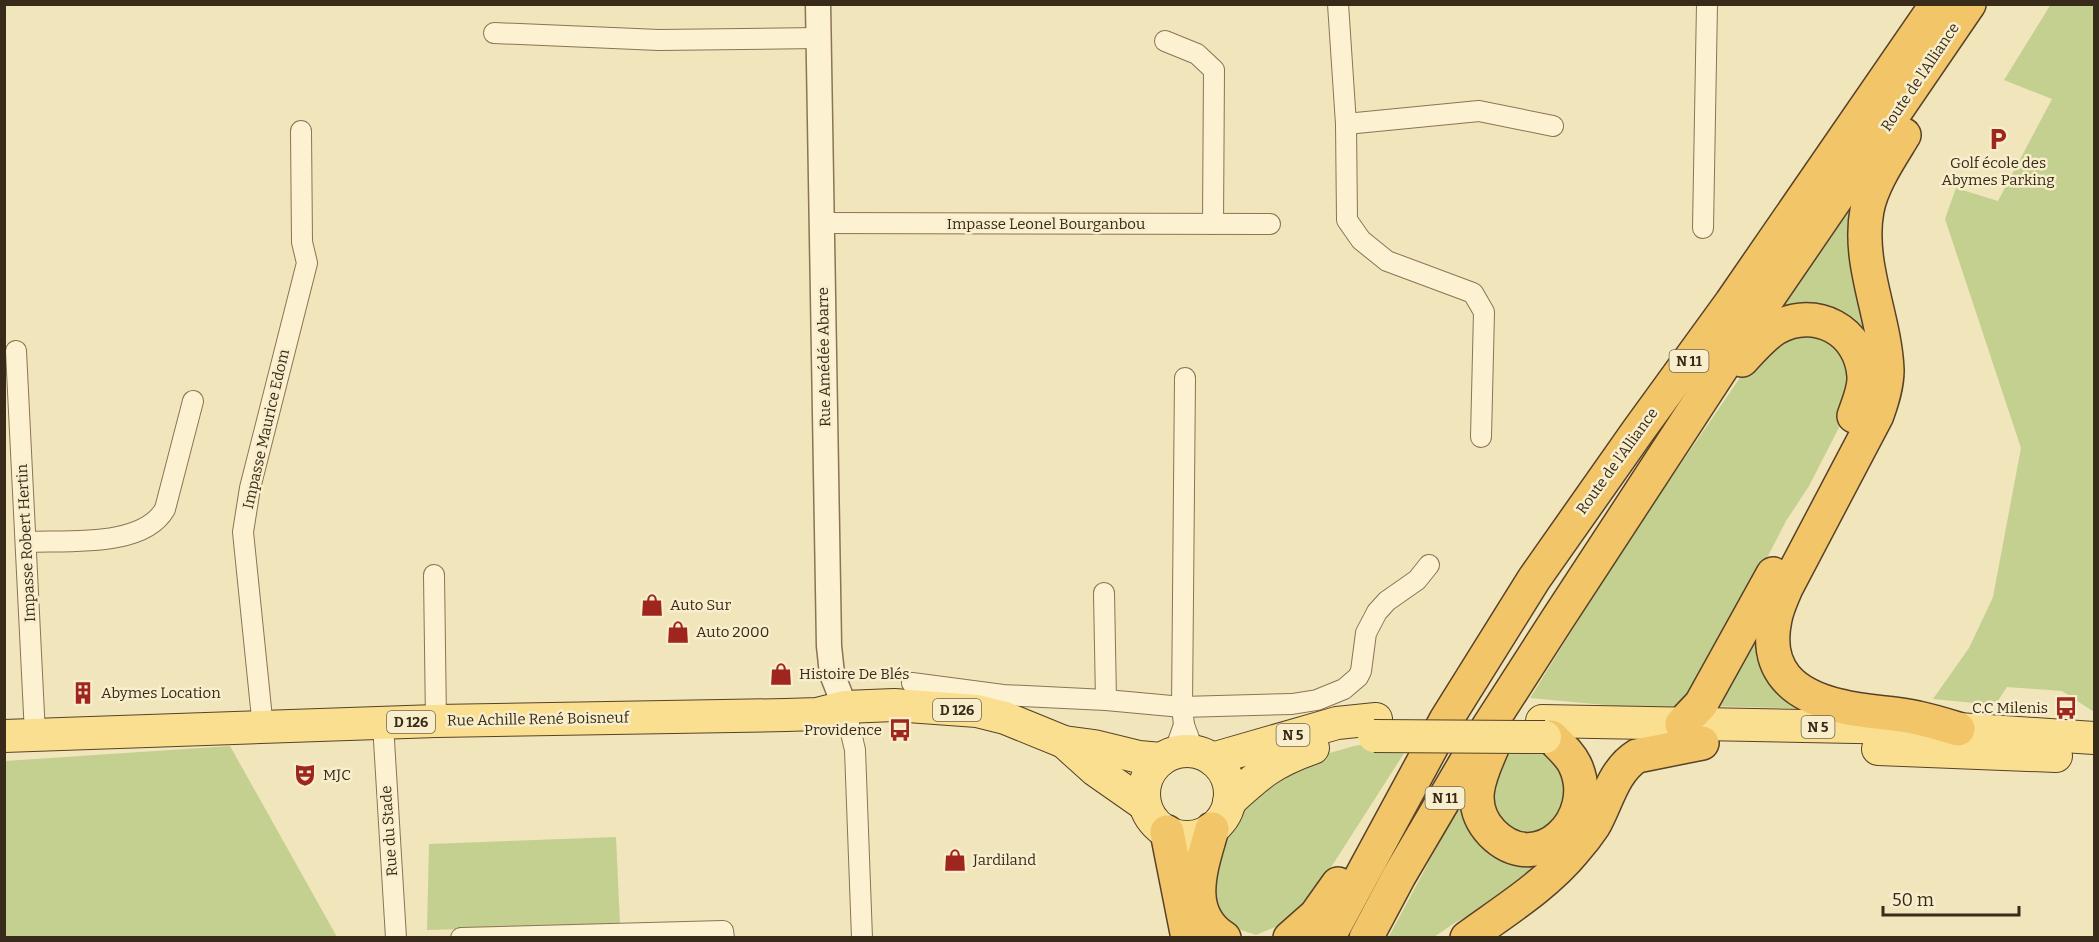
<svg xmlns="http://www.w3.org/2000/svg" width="2099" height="942" font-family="Bitter,serif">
  <rect width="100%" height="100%" fill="#f1e5bc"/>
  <g fill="#c4d08f">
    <polygon points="2051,4 2094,5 2094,712 2062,691 2007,687 1995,705 1933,699 1969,648 1993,597 2021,448 1945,219 1956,188 1998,201 2052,99 2004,80"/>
    <polygon points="1858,195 1878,352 1862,328 1832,308 1803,302 1785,307 1784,299"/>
    <polygon points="1820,327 1853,357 1850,406 1809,486 1786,521 1719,651 1679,712 1530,698 1623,548 1759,350"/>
    <polygon points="1757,630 1756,657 1768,679 1811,709 1708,706"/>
    <polygon points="1372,743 1410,744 1319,886 1302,906 1280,925 1256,935 1232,927 1213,913 1218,839 1236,816 1243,798 1288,765 1354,746"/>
    <polygon points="230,746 337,937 5,937 5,761"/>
    <polygon points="1546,746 1572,770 1559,817 1546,827 1528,835 1513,835 1486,805 1504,747"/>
    <polygon points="1467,791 1544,863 1482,908 1453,924 1434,937 1388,938"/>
    <polygon points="616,837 620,925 427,930 429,844"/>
  </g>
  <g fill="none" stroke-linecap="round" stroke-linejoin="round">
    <g stroke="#8a7454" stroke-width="22">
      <g id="minor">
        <polyline points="1338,4 1346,124 1347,220 1361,240 1387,261 1473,293 1484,312 1481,437"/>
        <polyline points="494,33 659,40 818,38"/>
        <polyline points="1165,41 1197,54 1214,70 1213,224"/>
        <polyline points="1346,124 1479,111 1553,126"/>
        <polyline points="822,223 1270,224"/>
        <polyline points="1703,228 1707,4"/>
        <polyline points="16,351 35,734"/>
        <polyline points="1185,378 1182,707 1184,725 1194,752"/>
        <path d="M26 542C66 540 143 548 165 509L193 401"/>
        <polyline points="434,575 436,721"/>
        <polyline points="1104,593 1106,700"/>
        <polyline points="912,683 1003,695 1106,700 1182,707 1292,704 1317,700 1344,689 1358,677 1361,671 1366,633 1377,612 1387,601 1417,580 1429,565"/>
        <polyline points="845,707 855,750 862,938"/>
        <polyline points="383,724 396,938"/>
        <polyline points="263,728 243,532 250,488 307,263 302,242 301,131"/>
        <polyline points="1174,753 1184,725"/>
        <polyline points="461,938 723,931 724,938"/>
      </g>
    </g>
    <g stroke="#8a7454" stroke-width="27">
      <polyline id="tertiary" points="818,4 829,646 832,674 845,707"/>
    </g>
    <g stroke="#574229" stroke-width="34">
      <g id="primary">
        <polyline points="1542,721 1958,729 2094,738"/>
        <polyline points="4,736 436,721 786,715 817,714 845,707 894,705 977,711 1005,718 1064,742 1094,746 1139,757 1161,759"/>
        <polyline points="1064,742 1095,770 1145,805"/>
        <polyline points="1878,749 2056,756"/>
        <circle cx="1187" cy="794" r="43"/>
        <polyline points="1212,759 1337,723 1376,719"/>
        <path d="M1229 802C1259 774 1273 762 1313 748"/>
      </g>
    </g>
    <g stroke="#574229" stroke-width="36">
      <g id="trunk">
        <path d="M1904 135C1890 158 1872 184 1867 210 1857 264 1885 317 1887 370 1887 386 1882 401 1877 415L1786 588C1782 598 1777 608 1775 619 1764 670 1793 695 1840 706 1866 713 1893 712 1918 718 1932 721 1945 725 1958 729"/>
        <path d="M1742 360C1752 349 1763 336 1776 328 1815 306 1861 330 1864 376 1865 389 1858 404 1854 416"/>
        <polyline points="1682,724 1701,704 1773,574"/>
        <path d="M1492 748C1479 777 1466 806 1492 833 1538 880 1600 818 1575 765 1570 754 1560 746 1551 737"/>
        <path d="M1212 829C1202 865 1183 912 1224 938"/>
        <polyline points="1167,832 1188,938"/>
        <polyline points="1290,938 1316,915 1338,884"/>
        <polyline points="1328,938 1446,720 1534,579 1638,431 1731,303 1937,4"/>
        <polyline points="1366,938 1399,876 1469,757 1557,620 1755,317 1969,4"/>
        <path d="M1467 938C1504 911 1545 886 1574 851 1581 843 1588 834 1594 825 1607 802 1613 771 1637 756L1702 743"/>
      </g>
    </g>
    <use href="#minor" stroke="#fcf1d0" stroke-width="20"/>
    <use href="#tertiary" stroke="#fcf1d0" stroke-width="24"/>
    <use href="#primary" stroke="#f9df8f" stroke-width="32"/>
    <use href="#trunk" stroke="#f2c569" stroke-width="33"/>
    <g stroke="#574229" stroke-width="34" stroke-linecap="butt">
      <polyline id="primary-bridge" points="1374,736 1545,737"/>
    </g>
    <use href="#primary-bridge" stroke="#f9df8f" stroke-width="32"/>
  </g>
  <defs>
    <g id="parking-bare" transform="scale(1.8)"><path d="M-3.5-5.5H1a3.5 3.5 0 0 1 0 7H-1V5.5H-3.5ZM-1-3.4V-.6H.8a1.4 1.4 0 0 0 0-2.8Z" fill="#9f261f" stroke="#f8eecc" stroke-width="2.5" paint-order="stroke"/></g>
    <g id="shop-bare" transform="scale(1.8)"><path d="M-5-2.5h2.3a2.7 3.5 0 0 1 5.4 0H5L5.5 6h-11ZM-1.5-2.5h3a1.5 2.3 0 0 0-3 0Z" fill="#9f261f" stroke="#f8eecc" stroke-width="2.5" paint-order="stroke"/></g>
    <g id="building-bare" transform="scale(1.8)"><path d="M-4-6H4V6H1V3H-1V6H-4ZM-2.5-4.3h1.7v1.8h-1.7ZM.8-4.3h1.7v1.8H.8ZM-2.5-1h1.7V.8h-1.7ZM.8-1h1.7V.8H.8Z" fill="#9f261f" stroke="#f8eecc" stroke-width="2.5" paint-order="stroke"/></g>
    <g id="bus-bare" transform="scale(1.8)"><path d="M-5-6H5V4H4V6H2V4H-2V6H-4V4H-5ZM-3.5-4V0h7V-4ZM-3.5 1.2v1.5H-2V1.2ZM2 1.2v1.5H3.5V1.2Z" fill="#9f261f" stroke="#f8eecc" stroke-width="2.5" paint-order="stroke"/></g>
    <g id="theatre-bare" transform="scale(1.8)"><path d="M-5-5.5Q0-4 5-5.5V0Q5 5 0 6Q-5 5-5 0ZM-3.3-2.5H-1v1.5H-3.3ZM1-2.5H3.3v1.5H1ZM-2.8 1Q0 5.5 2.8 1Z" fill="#9f261f" stroke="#f8eecc" stroke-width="2.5" paint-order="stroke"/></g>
  </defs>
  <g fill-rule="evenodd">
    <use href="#parking-bare" x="1998" y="139"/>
    <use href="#shop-bare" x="652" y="605"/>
    <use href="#shop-bare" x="678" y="632"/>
    <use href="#shop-bare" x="781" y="674"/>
    <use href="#building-bare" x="83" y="693"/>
    <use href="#bus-bare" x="2066" y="708"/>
    <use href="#bus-bare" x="900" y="730"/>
    <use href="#theatre-bare" x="305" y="775"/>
    <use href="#shop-bare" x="955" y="860"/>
  </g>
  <g text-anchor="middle" stroke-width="5" stroke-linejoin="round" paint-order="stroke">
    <g fill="#f8eecc" stroke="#72664f" stroke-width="1.5">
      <rect x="1669.5" y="350" width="39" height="22" rx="4.5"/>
      <rect x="933" y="699" width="48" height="22" rx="4.5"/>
      <rect x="387" y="711" width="48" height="22" rx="4.5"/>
      <rect x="1801.5" y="716" width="33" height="22" rx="4.5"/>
      <rect x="1276.5" y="724" width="33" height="22" rx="4.5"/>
      <rect x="1425.5" y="787" width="39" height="22" rx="4.5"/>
    </g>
    <g font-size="14" font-weight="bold" fill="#382b1a">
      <text x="1689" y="366">N 11</text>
      <text x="957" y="715">D 126</text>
      <text x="411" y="727">D 126</text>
      <text x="1818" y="732">N 5</text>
      <text x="1293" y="740">N 5</text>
      <text x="1445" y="803">N 11</text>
    </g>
    <g font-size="15" fill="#382b1a" stroke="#f8eecc">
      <text transform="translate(1920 77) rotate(-56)" y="5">Route de l'Alliance</text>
      <text x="1046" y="229">Impasse Leonel Bourganbou</text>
      <text transform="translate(824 357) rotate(-91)" y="5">Rue Amédée Abarre</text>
      <text transform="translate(266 429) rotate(-77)" y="5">Impasse Maurice Edom</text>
      <text transform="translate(1617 461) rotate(-54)" y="5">Route de l'Alliance</text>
      <text transform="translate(26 543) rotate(-93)" y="5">Impasse Robert Hertin</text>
      <text transform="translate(538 719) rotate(-1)" y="5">Rue Achille René Boisneuf</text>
      <text transform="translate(389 831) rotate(-94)" y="5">Rue du Stade</text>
    </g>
    <g font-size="15" fill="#382b1a" stroke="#f8eecc" text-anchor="start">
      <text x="1998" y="168" text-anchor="middle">Golf école des<tspan x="1998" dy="17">Abymes Parking</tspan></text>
      <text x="670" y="610">Auto Sur</text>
      <text x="696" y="637">Auto 2000</text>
      <text x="799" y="679">Histoire De Blés</text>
      <text x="101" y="698">Abymes Location</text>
      <text x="2048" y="713" text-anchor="end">C.C Milenis</text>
      <text x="882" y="735" text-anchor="end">Providence</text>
      <text x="323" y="780">MJC</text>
      <text x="973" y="865">Jardiland</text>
    </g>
  </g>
  <rect width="2099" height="942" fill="none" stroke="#382b1a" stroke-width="12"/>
  <path d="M1883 906v9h136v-9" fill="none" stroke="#382b1a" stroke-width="3"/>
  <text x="1892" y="906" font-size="18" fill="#382b1a" stroke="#f8eecc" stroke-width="4.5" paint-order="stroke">50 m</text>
</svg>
